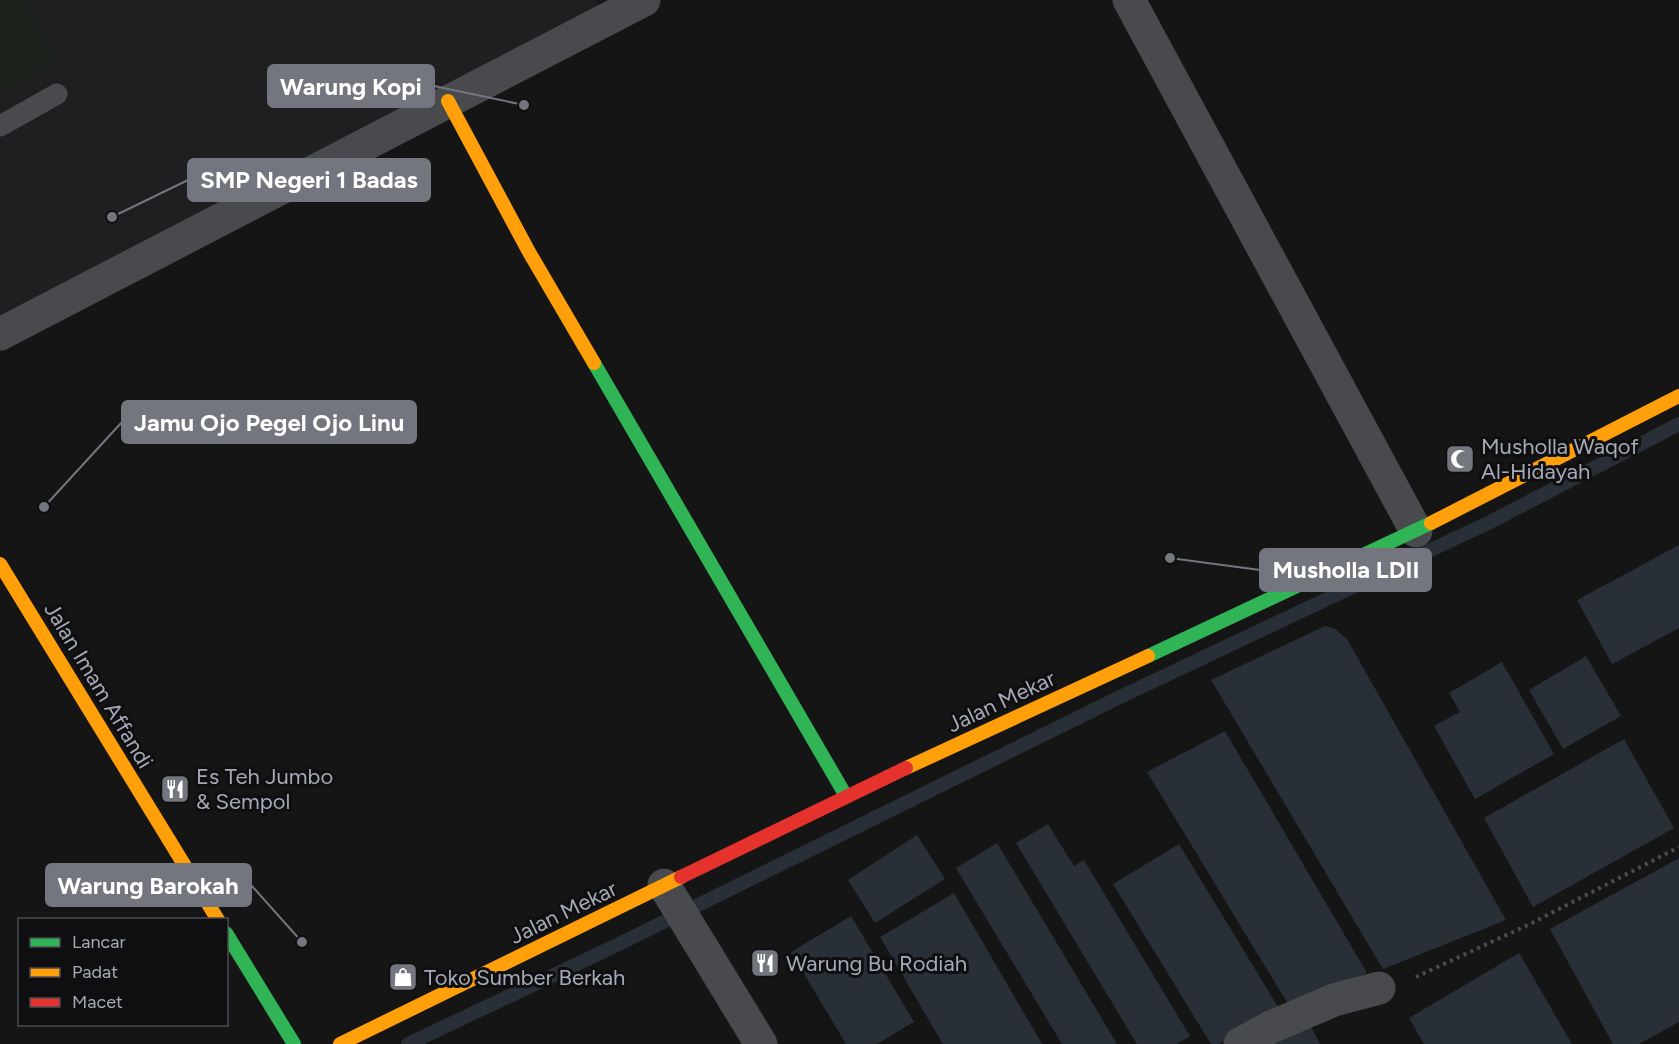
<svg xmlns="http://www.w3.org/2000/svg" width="1679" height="1044" font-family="Figtree,sans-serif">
  <rect width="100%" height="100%" fill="#151515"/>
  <polygon fill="#1f1f21" points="0,0 596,0 606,18 0,334"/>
  <polygon fill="#1b221c" points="0,0 24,0 57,62 0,92"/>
  <g fill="#282f37">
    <polygon points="1679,545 1679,628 1612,664 1577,600"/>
    <polygon points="1325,626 1335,629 1347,639 1506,920 1383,969 1211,680"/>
    <polygon points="1586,656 1621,716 1563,749 1529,690"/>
    <polygon points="1502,662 1554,754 1475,799 1434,726 1460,712 1449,693"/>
    <polygon points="1225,731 1367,973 1288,1004 1147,772"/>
    <polygon points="1624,739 1674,828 1533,907 1484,818"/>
    <polygon points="1048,824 1074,866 1084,860 1190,1036 1177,1044 1137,1044 1016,843"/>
    <polygon points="917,835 945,879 875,923 848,880"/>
    <polygon points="997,843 1117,1044 1062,1044 956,868"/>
    <polygon points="1179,844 1278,1007 1219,1044 1211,1044 1113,884"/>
    <polygon points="1679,858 1679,1022 1639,1044 1613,1044 1550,929"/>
    <polygon points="954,893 1042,1044 943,1044 880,937"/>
    <polygon points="851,916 914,1022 877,1044 846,1044 791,952"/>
    <polygon points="1519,953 1572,1044 1424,1044 1409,1018"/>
    <polygon points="1308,1021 1320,1044 1266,1044"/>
  </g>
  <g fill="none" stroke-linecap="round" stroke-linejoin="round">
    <polyline stroke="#282f37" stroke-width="14" points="408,1044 617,945 1120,697 1490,522 1679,424"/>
    <polyline stroke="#4b4c50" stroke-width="4" stroke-dasharray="3 4.5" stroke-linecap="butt" points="1416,977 1530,924 1679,847"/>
    <polyline stroke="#494a4e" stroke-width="21" points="0,126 57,94"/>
    <g stroke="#494a4e" stroke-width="33">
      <polyline points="1129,0 1416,531"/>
      <polyline points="0,334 644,0"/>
      <polyline points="664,885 761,1044"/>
      <polyline points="1240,1044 1271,1027 1334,1000 1379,988"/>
    </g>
    <g stroke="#30b455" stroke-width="14">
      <polyline points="594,363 846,796"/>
      <polyline points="1148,656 1431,523"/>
      <polyline points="226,933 294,1044"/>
    </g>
    <g stroke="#ff9f0a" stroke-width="14">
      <polyline points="448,101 529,252 594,363"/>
      <polyline points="1431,523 1679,396"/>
      <polyline points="0,564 218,920"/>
      <polyline points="906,768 1148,656"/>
      <polyline points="340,1044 681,877"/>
    </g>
    <polyline stroke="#e5322d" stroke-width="14" points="681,877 906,768"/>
  </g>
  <defs>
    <g id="mosque-square" transform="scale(1.5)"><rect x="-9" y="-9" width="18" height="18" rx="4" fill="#73767e" stroke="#0f0f11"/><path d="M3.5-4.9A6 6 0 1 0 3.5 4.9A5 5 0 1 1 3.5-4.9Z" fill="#fff"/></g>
    <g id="restaurant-square" transform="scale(1.5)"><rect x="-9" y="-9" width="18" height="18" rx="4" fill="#73767e" stroke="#0f0f11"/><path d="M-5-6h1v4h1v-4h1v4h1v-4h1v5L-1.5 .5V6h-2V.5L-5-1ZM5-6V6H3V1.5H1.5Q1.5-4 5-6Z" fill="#fff"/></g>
    <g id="shop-square" transform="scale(1.5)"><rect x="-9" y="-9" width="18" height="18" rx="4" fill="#73767e" stroke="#0f0f11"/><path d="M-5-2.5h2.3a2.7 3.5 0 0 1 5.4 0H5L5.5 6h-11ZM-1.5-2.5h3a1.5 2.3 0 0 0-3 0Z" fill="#fff"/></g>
  </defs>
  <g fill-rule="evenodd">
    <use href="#mosque-square" x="1460" y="459"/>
    <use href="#restaurant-square" x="175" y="789"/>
    <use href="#restaurant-square" x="765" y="963"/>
    <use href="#shop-square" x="403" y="977"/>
  </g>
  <g text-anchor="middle" stroke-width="6" stroke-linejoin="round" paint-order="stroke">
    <g font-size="22" fill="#a5aab7" stroke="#0f0f11" text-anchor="start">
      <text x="1481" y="454">Musholla Waqof<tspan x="1481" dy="25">Al-Hidayah</tspan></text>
      <text x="196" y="784">Es Teh Jumbo<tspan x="196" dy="25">&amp; Sempol</tspan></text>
      <text x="786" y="971">Warung Bu Rodiah</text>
      <text x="424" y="985">Toko Sumber Berkah</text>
    </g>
    <g font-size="22" fill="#a5aab7" stroke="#0f0f11">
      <text transform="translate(99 685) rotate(59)" y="8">Jalan Imam Affandi</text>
      <text transform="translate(1001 701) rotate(-25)" y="8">Jalan Mekar</text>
      <text transform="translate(563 912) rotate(-26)" y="8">Jalan Mekar</text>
    </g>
  </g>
  <path fill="none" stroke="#73767e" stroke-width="2" d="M524 105L434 86M112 217L188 180M44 507L122 422M1170 558L1260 570M302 942L251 885"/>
  <g fill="#73767e" stroke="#0f0f11" stroke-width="2">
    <circle cx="524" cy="105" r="6"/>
    <circle cx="112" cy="217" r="6"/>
    <circle cx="44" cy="507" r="6"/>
    <circle cx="1170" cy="558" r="6"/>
    <circle cx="302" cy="942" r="6"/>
  </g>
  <g fill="#73767e" stroke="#73767e" stroke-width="2">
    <rect x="268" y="65" width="166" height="42" rx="6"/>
    <rect x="188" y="159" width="242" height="42" rx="6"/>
    <rect x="122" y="401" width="294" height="42" rx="6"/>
    <rect x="1260" y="549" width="171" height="42" rx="6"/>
    <rect x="46" y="864" width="205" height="42" rx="6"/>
  </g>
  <g font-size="24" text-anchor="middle" font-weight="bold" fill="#fff">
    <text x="351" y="95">Warung Kopi</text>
    <text x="309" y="188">SMP Negeri 1 Badas</text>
    <text x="269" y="431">Jamu Ojo Pegel Ojo Linu</text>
    <text x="1346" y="578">Musholla LDII</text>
    <text x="148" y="894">Warung Barokah</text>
  </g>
  <rect x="18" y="918" width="210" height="108" fill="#0f0f11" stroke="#4b4d53" stroke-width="1.5"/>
  <rect x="30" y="938" width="30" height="9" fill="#30b455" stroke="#4b4d53" stroke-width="1.5"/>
  <text x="72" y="948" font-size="18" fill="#a5aab7">Lancar</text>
  <rect x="30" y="968" width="30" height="9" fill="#ff9f0a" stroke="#4b4d53" stroke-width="1.5"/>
  <text x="72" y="978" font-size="18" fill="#a5aab7">Padat</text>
  <rect x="30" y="998" width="30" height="9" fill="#e5322d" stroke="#4b4d53" stroke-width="1.5"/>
  <text x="72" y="1008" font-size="18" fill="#a5aab7">Macet</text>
</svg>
